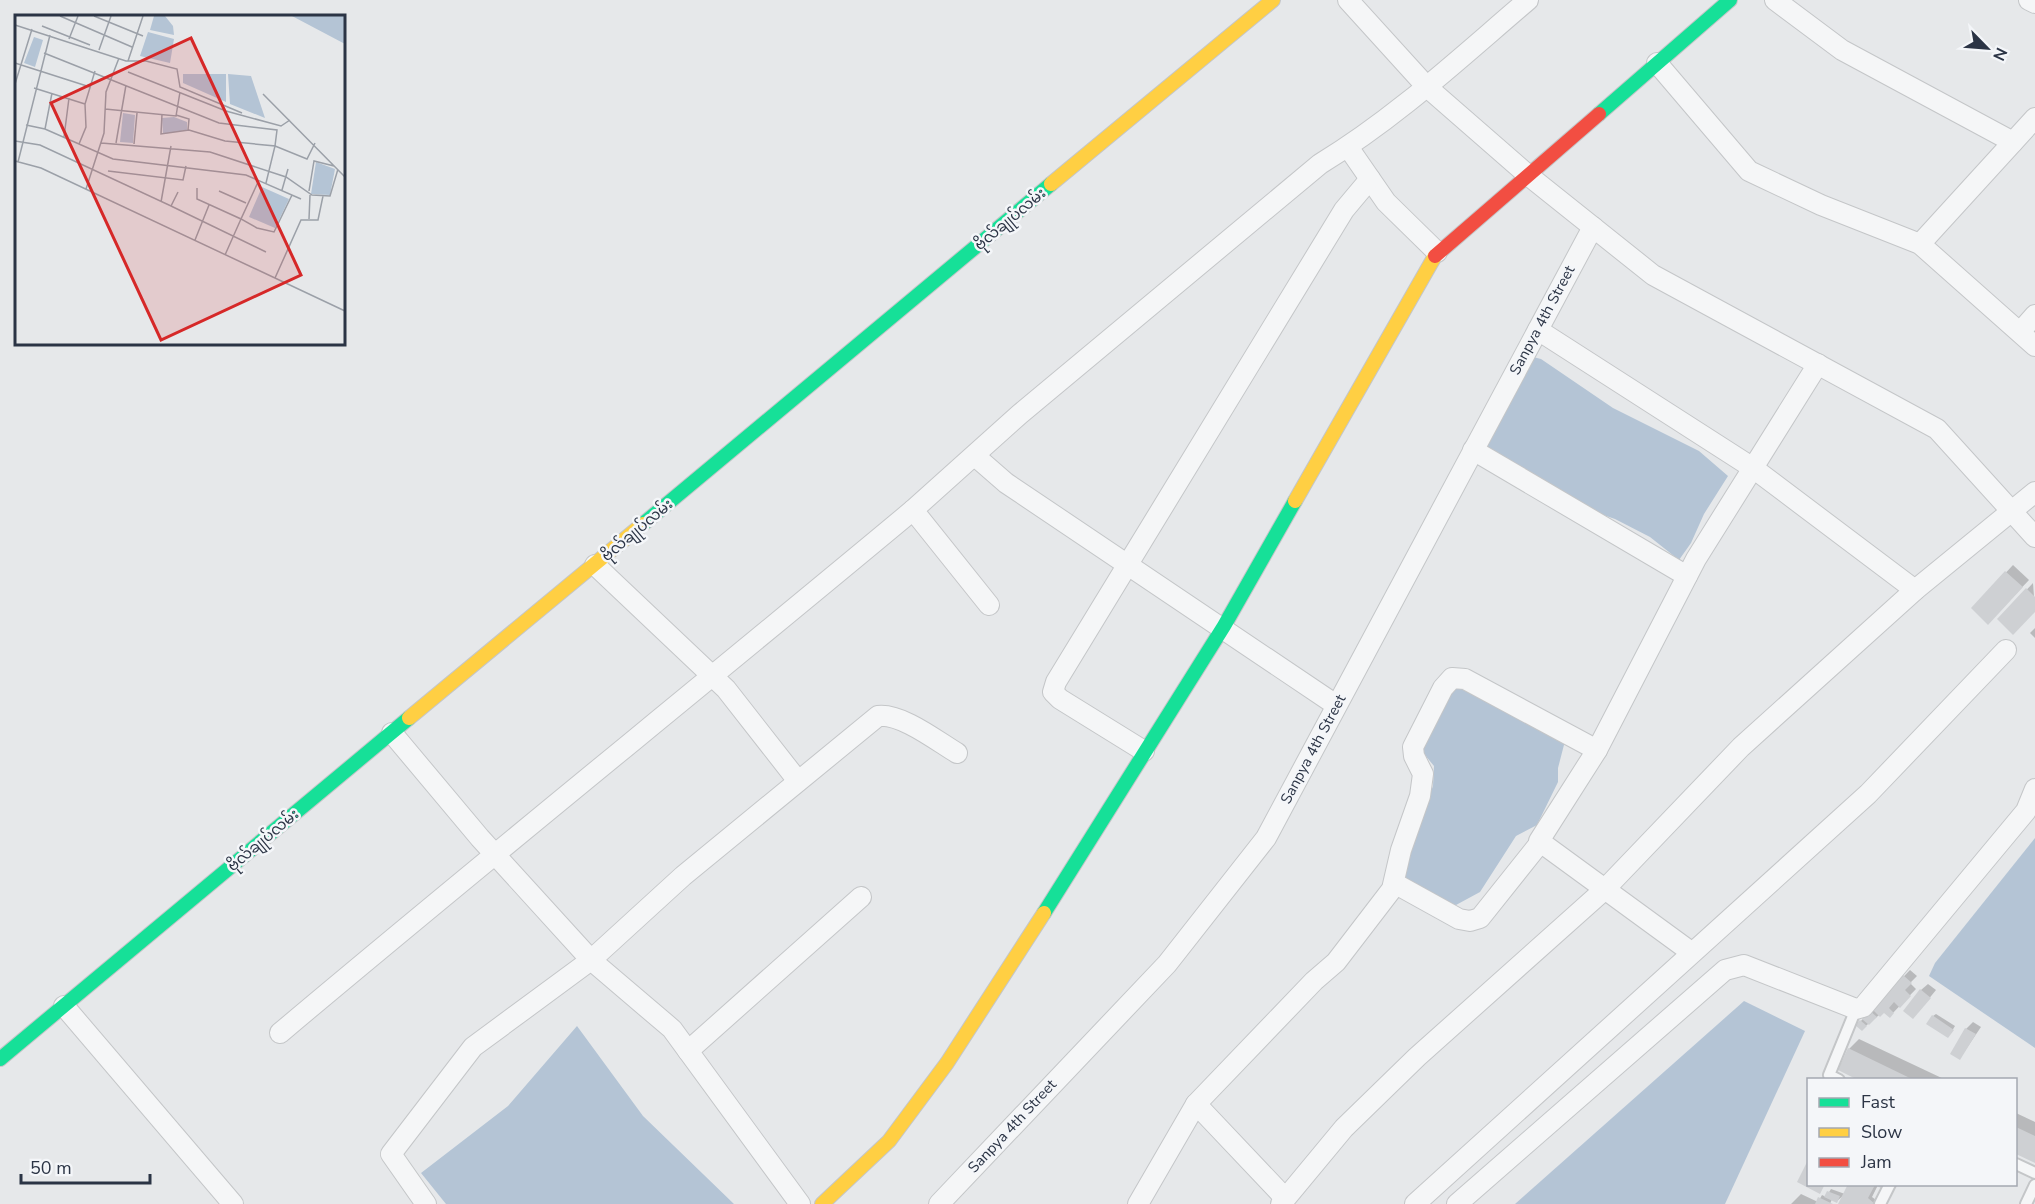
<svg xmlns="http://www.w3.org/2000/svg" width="2035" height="1204" font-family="'Nunito Sans','Noto Sans Myanmar',sans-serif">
  <rect width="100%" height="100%" fill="#e6e8ea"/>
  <g fill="#b4c4d5">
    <polygon points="1533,357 1541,359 1613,408 1699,451 1728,476 1704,514 1691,543 1679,560 1650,537 1615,519 1577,506 1485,448"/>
    <polygon points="1456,685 1501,707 1514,717 1529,722 1565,741 1558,768 1558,782 1537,825 1516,836 1480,892 1456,905 1438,903 1416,889 1401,872 1433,786 1434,766 1420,749 1420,738"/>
    <polygon points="2035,838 2035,1048 1929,976 1935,963"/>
    <polygon points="1744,1001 1805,1031 1725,1204 1515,1204"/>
    <polygon points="577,1026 643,1116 734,1204 446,1204 421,1173 508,1106"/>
  </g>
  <g fill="#0003">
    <polygon points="2013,565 2029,580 1995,616 1973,608"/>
    <polygon points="2033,583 2035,610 1999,619"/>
    <polygon points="2035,628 2035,638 2030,633"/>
    <polygon points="1910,970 1917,976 1910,983 1916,989 1890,1016 1884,1011 1862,1029 1858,1024"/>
    <polygon points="1928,984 1936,990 1919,1011 1921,990"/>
    <polygon points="1936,1014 1955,1026 1950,1034 1933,1016"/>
    <polygon points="1973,1022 1981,1027 1960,1058 1966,1029"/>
    <polygon points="1859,1039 1946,1080 1862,1080 1849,1049"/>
    <polygon points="2016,1113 2035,1122 2035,1161 2016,1152"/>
    <polygon points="1849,1184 1878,1185 1872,1197 1876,1200 1874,1204 1840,1204 1844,1195 1837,1201 1832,1199 1830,1204 1791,1204 1801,1194 1818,1202 1822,1195 1826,1197 1831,1189 1845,1194"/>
  </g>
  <g fill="#ced0d3">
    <polygon points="2005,571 2023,587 1988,625 1971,608"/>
    <polygon points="2026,588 2035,597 2035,612 2013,635 1997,619"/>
    <polygon points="1903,975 1912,983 1905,990 1911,996 1900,1008 1894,1002 1889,1008 1894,1013 1890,1018 1884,1013 1880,1017 1872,1009"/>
    <polygon points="1920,989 1931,998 1913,1019 1903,1011"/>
    <polygon points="1869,1010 1877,1017 1869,1025 1862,1019"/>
    <polygon points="1932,1015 1954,1030 1948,1038 1926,1024"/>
    <polygon points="1860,1020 1867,1026 1862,1031 1855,1025"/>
    <polygon points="1965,1028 1976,1034 1960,1060 1950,1054"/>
    <polygon points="1848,1048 1914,1080 1858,1080 1838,1070"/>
    <polygon points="2016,1127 2035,1136 2035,1163 2016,1154"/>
    <polygon points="1808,1160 1808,1184 1825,1184 1820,1194 1797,1182"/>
    <polygon points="1848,1184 1885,1184 1883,1189 1875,1185 1868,1198 1875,1204 1838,1204"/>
    <polygon points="1827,1191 1840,1196 1837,1203 1824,1197"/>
    <polygon points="1818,1197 1833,1204 1815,1204"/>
  </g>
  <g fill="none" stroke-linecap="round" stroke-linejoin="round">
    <g stroke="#c4c6c8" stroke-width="14">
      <g id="lane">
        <polyline points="1839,1080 1829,1075 1856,1009"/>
        <polyline points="2016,1164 2035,1173"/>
        <polyline points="1880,1204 1890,1184"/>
        <polyline points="2026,1204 2035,1185"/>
      </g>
    </g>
    <g stroke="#c4c6c8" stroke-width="22">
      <g id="street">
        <polyline points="1348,0 1427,87 1529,176 1653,275 1937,429 2035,537"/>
        <polyline points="1775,0 1842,50 2013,142"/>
        <polyline points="2029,0 2035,3"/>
        <polyline points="1657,63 1749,171 1821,205 1920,244 2035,346"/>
        <polyline points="1348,147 1386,202 1437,252"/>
        <polyline points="1920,244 2035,118"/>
        <polyline points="1538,330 1753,468 1915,590"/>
        <polyline points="2020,332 2035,315"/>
        <polyline points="1473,450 1687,576"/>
        <polyline points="975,456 1006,483 1336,705"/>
        <polyline points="595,565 726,689 798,781"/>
        <path d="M989 605 913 510 1020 414 1320 164C1396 118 1461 57 1528 0"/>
        <path d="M392 733 480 838 591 960 683 876 878 716C901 713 937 741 957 753"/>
        <polyline points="1144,751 1060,699 1053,692 1056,682 1344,210 1370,179"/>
        <polyline points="1394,883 1459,919 1470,921 1480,918 1539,844"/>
        <polyline points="1691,952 1539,841 1597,750 1696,559 1818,364"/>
        <polyline points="64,1006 233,1204"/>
        <path d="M280 1033C489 857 703 685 913 510"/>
        <polyline points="688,1051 861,897"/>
        <polyline points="1196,1104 1285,1198"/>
        <polyline points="426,1204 391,1154 473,1047 591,960 672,1029 800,1204"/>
        <polyline points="939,1204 1167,964 1266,838 1593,227"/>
        <polyline points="1138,1204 1196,1104 1314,981 1336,962 1392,889 1401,850 1420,796 1423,774 1414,756 1413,747 1443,688 1452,678 1465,679 1597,750"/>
        <polyline points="1281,1204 1344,1128 1417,1057 1604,890 1741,747 1915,590 2035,492"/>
        <polyline points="1415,1204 1868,794 2006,650"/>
        <polyline points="1457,1204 1725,970 1744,965 1856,1009 1863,1007 2026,811 2035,789"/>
      </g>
    </g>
    <g stroke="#c4c6c8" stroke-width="16">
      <g id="fast">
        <polyline points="1599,114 1730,0"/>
        <polyline points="643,524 1051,184"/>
        <polyline points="1044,913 1224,626 1295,501"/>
        <polyline points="0,1059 409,718"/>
      </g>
    </g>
    <g stroke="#c4c6c8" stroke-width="16">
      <g id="slow">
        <polyline points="1051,184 1273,0"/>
        <polyline points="1295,501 1435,256"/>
        <polyline points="409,718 643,524"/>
        <polyline points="822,1204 889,1141 947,1063 1044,913"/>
      </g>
    </g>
    <g stroke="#c4c6c8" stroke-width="16">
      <polyline id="jam" points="1435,256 1599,114"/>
    </g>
    <use href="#lane" stroke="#f5f6f7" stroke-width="10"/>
    <use href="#street" stroke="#f5f6f7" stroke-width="20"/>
    <use href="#fast" stroke="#16e098" stroke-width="14"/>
    <use href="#slow" stroke="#ffcf43" stroke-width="14"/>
    <use href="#jam" stroke="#f24e42" stroke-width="14"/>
  </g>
  <g text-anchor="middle" stroke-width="5" stroke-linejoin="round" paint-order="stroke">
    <g font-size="15" fill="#2b3445" stroke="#f4f6f9">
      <text transform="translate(1010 219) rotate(-40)" y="5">ဗိုလ်ချုပ်လမ်း</text>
      <text transform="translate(1542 320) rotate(-62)" y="5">Sanpya 4th Street</text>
      <text transform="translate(637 530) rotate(-40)" y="5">ဗိုလ်ချုပ်လမ်း</text>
      <text transform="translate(1313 749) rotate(-62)" y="5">Sanpya 4th Street</text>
      <text transform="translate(263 840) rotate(-40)" y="5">ဗိုလ်ချုပ်လမ်း</text>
      <text transform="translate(1012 1126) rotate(-47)" y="5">Sanpya 4th Street</text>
    </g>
  </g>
  <g transform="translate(15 15)">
    <rect width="330" height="330" fill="#e6e8ea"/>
    <path d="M139 1H150L158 11 159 20 135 15ZM277 1H330V29ZM133 17 159 24 155 48 125 41ZM19 22 28 25 20 52 9 48ZM168 59H211V87L168 68ZM213 59 236 61 250 103 215 89ZM108 98 120 100 118 128 105 127ZM159 102 172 107V115L148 119 147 103ZM301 147 320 154 315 180 296 179ZM247 172 274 184 260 213 234 202Z" fill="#b4c4d5"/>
    <path fill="none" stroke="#9ba0a8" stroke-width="1.5" d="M45 1 117 32M79 1 128 21M0 10 111 46H131L162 54 165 72 227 98M27 11 75 30M54 24 63 1M84 35 96 1M29 38 204 108 262 115 260 131 292 144 300 128M113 46 128 1M0 48 75 72M113 57 211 96 266 111 275 105M0 69 17 14M19 73 70 89M248 79 330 162M90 94 161 101 165 77M147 99 146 119 174 115 210 126 260 131 251 168M161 100 174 104 173 115M11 110 30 114 98 144 231 160 286 184M30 114 37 78M49 122 54 83M0 126 25 130 156 191 163 177M86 128 195 137 271 162 297 180 315 181 323 154M101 128 111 70M64 129 71 112 70 89 80 56M119 129 122 98M0 146 26 153 330 296M3 147 35 20M93 156 168 165 171 151M244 165 226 204 242 213 259 217 277 180M182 173V184L226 204 210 240M71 174 89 118 91 77 104 43M267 175 273 154M204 176 231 188M294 176 299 146 319 151M146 187 156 131M156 191 251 237M294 204 295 180M180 225 194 190M260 263 286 205H303L308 181"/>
    <path fill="#d62828" fill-opacity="0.15" stroke="#d62828" stroke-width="3" d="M176 23 286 260 146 325 36 88Z"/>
    <rect width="330" height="330" fill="none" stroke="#2b3445" stroke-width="3"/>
  </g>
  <rect x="1807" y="1078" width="210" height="108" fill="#f4f6f9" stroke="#a4a8b1" stroke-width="1.5"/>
  <rect x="1819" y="1098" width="30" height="9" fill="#16e098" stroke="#a4a8b1" stroke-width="1.5"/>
  <text x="1861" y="1108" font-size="18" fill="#2b3445">Fast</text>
  <rect x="1819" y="1128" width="30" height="9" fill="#ffcf43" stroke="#a4a8b1" stroke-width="1.5"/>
  <text x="1861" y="1138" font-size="18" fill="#2b3445">Slow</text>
  <rect x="1819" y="1158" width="30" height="9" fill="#f24e42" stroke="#a4a8b1" stroke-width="1.5"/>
  <text x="1861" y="1168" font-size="18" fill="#2b3445">Jam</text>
  <g transform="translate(1987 48) rotate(115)" stroke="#f4f6f9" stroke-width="4.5" paint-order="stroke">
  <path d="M0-4.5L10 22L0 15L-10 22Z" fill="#2b3445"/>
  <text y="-9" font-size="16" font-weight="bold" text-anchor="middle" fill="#2b3445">N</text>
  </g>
  <path d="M21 1174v9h129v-9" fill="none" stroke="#2b3445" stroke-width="3"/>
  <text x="30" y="1174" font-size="18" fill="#2b3445" stroke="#f4f6f9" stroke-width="4.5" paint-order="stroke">50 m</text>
</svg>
